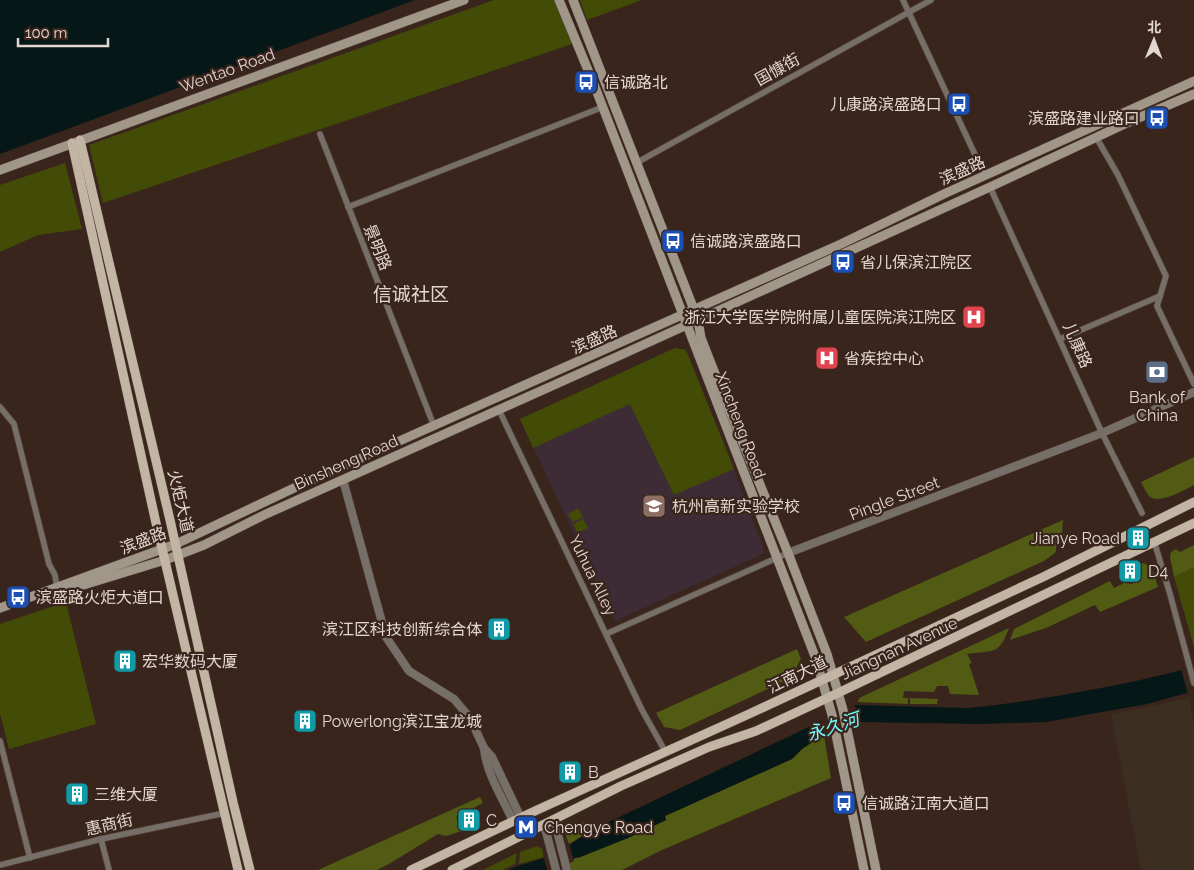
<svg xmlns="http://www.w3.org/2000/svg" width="1194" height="870" font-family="Raleway,'Noto Sans SC',sans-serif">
  <rect width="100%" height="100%" fill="#39251c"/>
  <polygon fill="#3c2f21" points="1189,698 1194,726 1194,870 1141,870 1111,714"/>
  <polygon fill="#3d2c35" points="675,348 686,350 723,441 765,553 615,621 520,419"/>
  <g fill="#434c07">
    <polygon points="494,0 554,0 572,44 103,203 89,145"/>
    <polygon points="580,0 642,0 587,20"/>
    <polygon points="65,163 82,229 38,235 0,252 0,185"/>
    <polygon points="675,348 686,350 734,469 674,495 630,404 533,448 520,419"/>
    <polygon points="578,508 583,517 573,522 568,514"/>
    <polygon points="583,519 588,528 578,533 573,524"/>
    <polygon points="1194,567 1194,647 1174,577"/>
    <polygon points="66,602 96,724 9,749 0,713 0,624"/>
    <polygon points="537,846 542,849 544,857 519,864 520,852"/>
    <polygon points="517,853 515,864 502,870 483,870"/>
  </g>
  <g fill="#515b13">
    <path d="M1194 457V485C1185 490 1158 505 1149 496 1146 492 1143 486 1141 482Z"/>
    <polygon points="1063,520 1062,534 1067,535 1070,540 1056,547 1056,552 1044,561 866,642 844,617"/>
    <polygon points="1194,545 1194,567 1174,577 1170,557 1171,552 1176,549 1180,552"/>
    <path d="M1143 563C1154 566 1155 577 1158 587L1100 612 1095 605 1046 628 1010 640 1014 629 1110 581 1114 588 1124 583 1133 584 1130 578 1139 574 1136 566Z"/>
    <path d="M1009 628C999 656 993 650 967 654L972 663 969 664 979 695 950 694 948 686H937L934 692 904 691 903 698H908V704L858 702 859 698Z"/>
    <polygon points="797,649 801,659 791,678 680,730 664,727 656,713"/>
    <polygon points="910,698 938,699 937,704 910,704"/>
    <polygon points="824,735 831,778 662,850 622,870 569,870 568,861 628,838 666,820 665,816 792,759 802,749"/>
    <polygon points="480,797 483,803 456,817 462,831 446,836 438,834 389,864 377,870 318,870"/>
    <polygon points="582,822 591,824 593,829 569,844 566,836 568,829"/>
  </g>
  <g fill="#061718">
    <polygon points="0,0 415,0 0,154"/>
    <path d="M1194 667V691L1147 704 1046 722 980 724 859 722 824 735 813 741 802 749 792 759 665 816 666 820 628 838 578 858 577 857 551 870H508C521 864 534 862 547 857 563 850 577 840 592 830L855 705 968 708C994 706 1019 702 1044 698 1095 690 1144 680 1194 667Z"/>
  </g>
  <g fill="#39251c">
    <polygon points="1194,664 1194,693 1188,695 1181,668"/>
    <polygon points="855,705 859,724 825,737 821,720"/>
    <polygon points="569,843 574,861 557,870 547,870 543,855"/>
  </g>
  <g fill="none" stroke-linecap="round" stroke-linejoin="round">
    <g stroke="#544139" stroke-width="7">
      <g id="minor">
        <polyline points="903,0 985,176"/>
        <polyline points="320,134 434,426"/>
        <polyline points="1096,137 1118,175 1166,276 1157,306 1194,384"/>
        <polyline points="636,163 931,0"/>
        <polyline points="990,187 1102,433 1142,513"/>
        <polyline points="348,207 603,107"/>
        <polyline points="1060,339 1160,296"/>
        <polyline points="0,407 14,424 49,564 55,575 57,588"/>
        <polyline points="499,410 642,710 665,751"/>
        <polyline points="1154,541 1170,594 1194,683"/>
        <polyline points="606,634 788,553"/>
        <polyline points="0,741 30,858"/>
        <polyline points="101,839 109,870"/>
        <polyline points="0,865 101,839 225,813"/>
      </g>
    </g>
    <g stroke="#544139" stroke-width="9">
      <g id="tertiary">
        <polyline points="343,480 386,637 409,671 454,699 470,718 484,748 492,757 521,818"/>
        <polyline points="788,553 1102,433 1194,392"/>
        <path d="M484 748C486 773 503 799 513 821"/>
        <polyline points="554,819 567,870"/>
        <polyline points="544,824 556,870"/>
      </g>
    </g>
    <g stroke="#544139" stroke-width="10">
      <g id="secondary">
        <polyline points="559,0 595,87 816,659 832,715 864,870"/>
        <polyline points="573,0 698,320 701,338 721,389 788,553 827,654 843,710 876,870"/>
        <polyline points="0,170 464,0"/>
        <polyline points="67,590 165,560 204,545 264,515 623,354 990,187 1129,122 1194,94"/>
        <polyline points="0,608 176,544 294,488 841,244 946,193 1194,81"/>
      </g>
    </g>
    <g stroke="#544139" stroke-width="10">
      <g id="primary">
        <polyline points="80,140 170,520 233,802 250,870"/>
        <polyline points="72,143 156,523 238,870"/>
        <polyline points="411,870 537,810 749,714 1043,577 1194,502"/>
        <polyline points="452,870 621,786 709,747 756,731 838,693 1194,523"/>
      </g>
    </g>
    <use href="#minor" stroke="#766f67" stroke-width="5.5"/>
    <use href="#tertiary" stroke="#766f67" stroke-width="8"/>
    <use href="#secondary" stroke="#a19788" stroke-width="9"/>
    <use href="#primary" stroke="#c3b5a3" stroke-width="9"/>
  </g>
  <defs>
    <g id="bus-square" transform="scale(1.25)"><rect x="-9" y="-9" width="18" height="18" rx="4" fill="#1a4fb4" stroke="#39251c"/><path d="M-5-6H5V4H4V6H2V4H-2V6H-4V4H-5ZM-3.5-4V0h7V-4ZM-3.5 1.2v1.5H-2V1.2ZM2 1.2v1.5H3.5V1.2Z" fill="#fff"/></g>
    <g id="hospital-square" transform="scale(1.25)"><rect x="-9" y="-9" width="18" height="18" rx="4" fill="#e0444e" stroke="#39251c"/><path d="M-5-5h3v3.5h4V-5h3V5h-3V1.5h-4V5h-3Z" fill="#fff"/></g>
    <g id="bank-square" transform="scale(1.25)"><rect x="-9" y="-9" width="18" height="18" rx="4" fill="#5c6f8a" stroke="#39251c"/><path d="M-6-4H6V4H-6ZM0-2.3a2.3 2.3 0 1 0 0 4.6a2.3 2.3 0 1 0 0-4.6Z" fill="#fff"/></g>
    <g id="school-square" transform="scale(1.25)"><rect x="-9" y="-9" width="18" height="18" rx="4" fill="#8d6e63" stroke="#39251c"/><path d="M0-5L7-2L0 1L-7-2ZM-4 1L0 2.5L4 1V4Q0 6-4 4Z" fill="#fff"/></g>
    <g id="building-square" transform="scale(1.25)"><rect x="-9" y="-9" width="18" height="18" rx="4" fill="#0f9aa8" stroke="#39251c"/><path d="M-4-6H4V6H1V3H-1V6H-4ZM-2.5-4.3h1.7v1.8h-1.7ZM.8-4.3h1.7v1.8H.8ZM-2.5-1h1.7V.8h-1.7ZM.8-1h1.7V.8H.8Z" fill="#fff"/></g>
    <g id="metro-square" transform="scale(1.25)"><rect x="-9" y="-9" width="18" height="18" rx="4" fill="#1a4fb4" stroke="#39251c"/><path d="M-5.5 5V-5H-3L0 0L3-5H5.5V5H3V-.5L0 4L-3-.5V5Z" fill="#fff"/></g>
  </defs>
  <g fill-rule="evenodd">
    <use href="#bus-square" x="586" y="82"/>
    <use href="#bus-square" x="959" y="104"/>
    <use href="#bus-square" x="1157" y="118"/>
    <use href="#bus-square" x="673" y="241"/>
    <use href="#bus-square" x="843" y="262"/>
    <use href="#hospital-square" x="974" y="317"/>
    <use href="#hospital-square" x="827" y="358"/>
    <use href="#bank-square" x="1157" y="372"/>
    <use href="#school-square" x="654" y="506"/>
    <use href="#building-square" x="1138" y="538"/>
    <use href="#building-square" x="1130" y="571"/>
    <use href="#bus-square" x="18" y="597"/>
    <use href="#building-square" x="499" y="629"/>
    <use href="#building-square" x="125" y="661"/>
    <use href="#building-square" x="305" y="721"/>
    <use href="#building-square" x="570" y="772"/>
    <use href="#building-square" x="77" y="794"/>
    <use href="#bus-square" x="844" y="803"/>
    <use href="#building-square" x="469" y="820"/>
    <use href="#metro-square" x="526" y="827"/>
  </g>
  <g text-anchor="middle" stroke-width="4.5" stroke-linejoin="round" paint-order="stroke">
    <g font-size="16" fill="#e3d5cf" stroke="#39251c">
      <text transform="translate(777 69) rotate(-29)" y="6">国慷街</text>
      <text transform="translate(227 70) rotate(-20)" y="6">Wentao Road</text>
      <text transform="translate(962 170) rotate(-24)" y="6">滨盛路</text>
      <text transform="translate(378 247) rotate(68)" y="6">景明路</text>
      <text transform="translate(594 339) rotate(-24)" y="6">滨盛路</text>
      <text transform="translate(1078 345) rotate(66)" y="6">儿康路</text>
      <text transform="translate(741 425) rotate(69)" y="6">Xincheng Road</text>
      <text transform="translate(346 462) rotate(-24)" y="6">Binsheng Road</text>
      <text transform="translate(894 498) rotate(-21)" y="6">Pingle Street</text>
      <text transform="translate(181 501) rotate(77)" y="6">火炬大道</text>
      <text transform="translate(143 540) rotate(-21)" y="6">滨盛路</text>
      <text transform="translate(593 575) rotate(64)" y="6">Yuhua Alley</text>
      <text transform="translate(899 648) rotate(-25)" y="6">Jiangnan Avenue</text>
      <text transform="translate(797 674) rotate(-26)" y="6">江南大道</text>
      <text transform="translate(109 824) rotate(-13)" y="6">惠商街</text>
    </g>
    <g font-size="16" fill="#e3d5cf" stroke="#39251c" text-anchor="start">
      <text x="604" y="88">信诚路北</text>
      <text x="942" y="110" text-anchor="end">儿康路滨盛路口</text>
      <text x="1140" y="124" text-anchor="end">滨盛路建业路口</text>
      <text x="690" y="247">信诚路滨盛路口</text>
      <text x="860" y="268">省儿保滨江院区</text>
      <text x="956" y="323" text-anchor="end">浙江大学医学院附属儿童医院滨江院区</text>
      <text x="844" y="364">省疾控中心</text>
      <text x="1157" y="403" text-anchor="middle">Bank of<tspan x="1157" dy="18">China</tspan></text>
      <text x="672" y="512">杭州高新实验学校</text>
      <text x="1120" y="544" text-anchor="end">Jianye Road</text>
      <text x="1148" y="577">D4</text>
      <text x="36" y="603">滨盛路火炬大道口</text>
      <text x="482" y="635" text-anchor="end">滨江区科技创新综合体</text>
      <text x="142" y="667">宏华数码大厦</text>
      <text x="322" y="727">Powerlong滨江宝龙城</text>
      <text x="588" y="778">B</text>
      <text x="94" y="800">三维大厦</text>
      <text x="862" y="809">信诚路江南大道口</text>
      <text x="486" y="826">C</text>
      <text x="544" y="833">Chengye Road</text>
    </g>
    <g font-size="18" font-style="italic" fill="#72faff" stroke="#39251c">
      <text transform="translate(833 727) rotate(-18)" y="6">永久河</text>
    </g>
    <g font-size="19" fill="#e3d5cf" stroke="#39251c">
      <text x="411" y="301">信诚社区</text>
    </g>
  </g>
  <g transform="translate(1154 40) rotate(1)" stroke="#39251c" stroke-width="4" paint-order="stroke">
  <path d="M0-4L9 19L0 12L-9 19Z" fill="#e3d5cf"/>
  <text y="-8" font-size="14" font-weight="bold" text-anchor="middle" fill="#e3d5cf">北</text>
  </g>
  <path d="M18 38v8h90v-8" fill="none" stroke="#e3d5cf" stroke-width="2.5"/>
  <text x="25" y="38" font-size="15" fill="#e3d5cf" stroke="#39251c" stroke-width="4" paint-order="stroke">100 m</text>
</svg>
